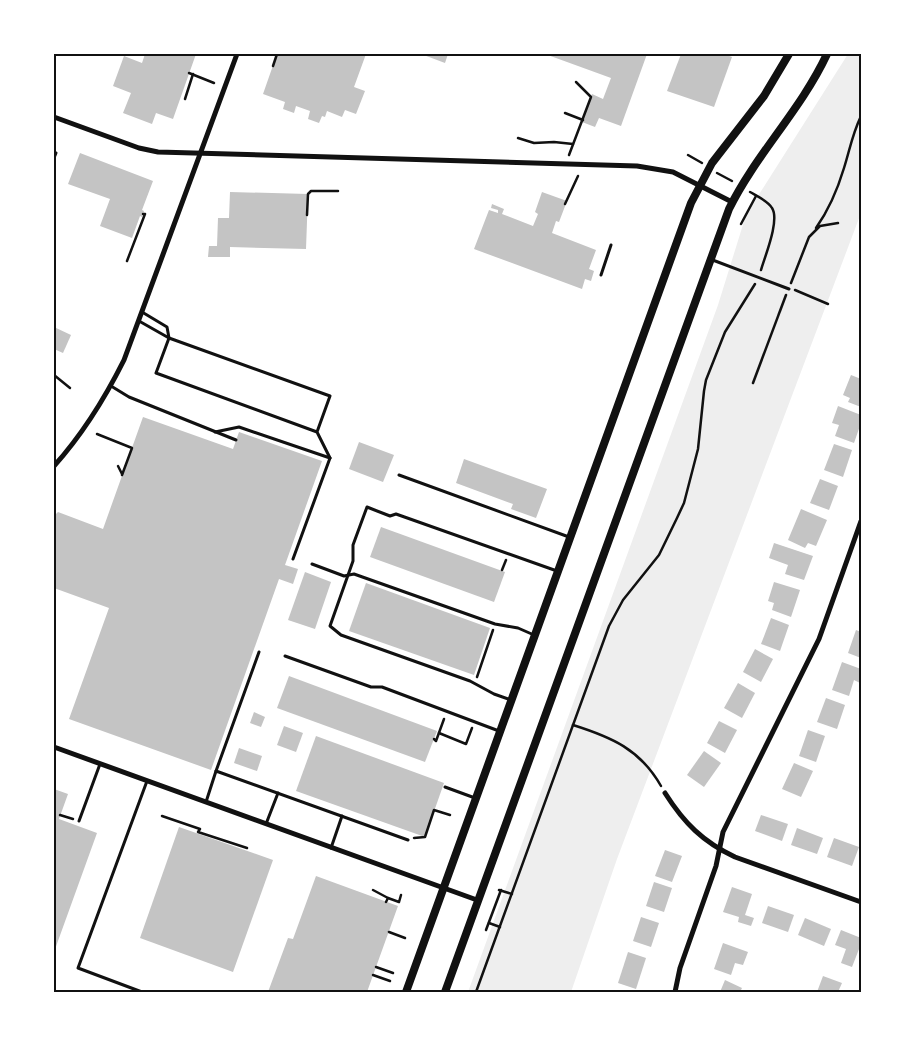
<svg xmlns="http://www.w3.org/2000/svg" width="915" height="1046" font-family="'Sofia Sans Condensed',sans-serif">
  <rect width="100%" height="100%" fill="#fff"/>
  <polygon fill="#eee" points="848,54 861,54 861,213 617,859 571,992 468,992 718,305 746,215"/>
  <g fill="#c4c4c4">
    <polygon points="145,54 196,54 173,119 156,113 152,124 123,113 131,93 113,86 124,56 142,63"/>
    <polygon points="277,54 366,54 354,87 365,91 356,114 345,110 342,117 327,111 325,117 322,116 319,123 308,119 310,111 296,106 294,113 283,109 285,102 263,94"/>
    <polygon points="421,54 448,54 445,63"/>
    <polygon points="545,54 647,54 621,126 599,118 595,127 582,122 592,94 603,99 611,78"/>
    <polygon points="681,54 724,54 732,57 714,107 667,91"/>
    <polygon points="80,153 153,181 142,210 144,211 142,217 140,216 132,238 100,226 110,199 68,184"/>
    <polygon points="230,192 308,194 306,249 230,247 230,257 208,257 209,246 217,246 218,218 229,218"/>
    <polygon points="542,192 567,201 559,222 556,221 552,233 596,250 589,269 594,271 591,281 585,279 582,289 474,249 489,210 498,213 498,210 491,208 492,204 504,209 502,214 533,226 538,214 535,212"/>
    <polygon points="54,327 71,335 63,353 54,349"/>
    <polygon points="851,375 861,379 861,407 848,402 850,398 843,395"/>
    <polygon points="838,406 861,415 861,423 854,443 835,436 839,425 832,423"/>
    <polygon points="143,417 233,449 239,432 322,461 285,565 298,569 293,584 279,579 211,770 69,719 109,608 54,588 54,516 58,512 103,529"/>
    <polygon points="359,442 394,455 383,482 349,469"/>
    <polygon points="834,444 852,450 843,477 824,470"/>
    <polygon points="464,459 547,489 536,518 511,509 513,504 456,483"/>
    <polygon points="820,479 838,486 829,510 810,503"/>
    <polygon points="801,509 827,520 816,546 808,543 805,548 788,540"/>
    <polygon points="381,527 505,572 494,602 370,557"/>
    <polygon points="774,543 813,556 804,580 785,574 788,565 769,558"/>
    <polygon points="305,572 331,582 315,629 288,620"/>
    <polygon points="774,582 800,590 791,617 772,610 774,603 768,601"/>
    <polygon points="366,583 490,628 474,675 349,631"/>
    <polygon points="771,618 789,625 780,651 761,644"/>
    <polygon points="856,630 861,632 861,658 848,653"/>
    <polygon points="755,649 773,659 761,682 743,672"/>
    <polygon points="842,662 861,669 860,683 854,680 849,696 832,690"/>
    <polygon points="289,676 437,731 425,762 277,708"/>
    <polygon points="738,683 755,693 742,718 724,708"/>
    <polygon points="826,698 845,705 837,729 817,722"/>
    <polygon points="254,712 265,717 261,727 250,723"/>
    <polygon points="719,721 737,730 725,753 707,743"/>
    <polygon points="284,726 303,733 296,752 277,745"/>
    <polygon points="808,730 825,736 816,762 799,756"/>
    <polygon points="316,736 444,783 425,837 296,791"/>
    <polygon points="239,748 262,756 257,771 234,763"/>
    <polygon points="704,751 721,763 704,787 687,775"/>
    <polygon points="794,763 813,771 801,797 782,789"/>
    <polygon points="54,789 68,794 59,819 97,833 54,952"/>
    <polygon points="761,815 788,824 782,841 755,831"/>
    <polygon points="179,827 273,860 233,972 140,938"/>
    <polygon points="797,828 823,838 817,854 791,845"/>
    <polygon points="834,838 859,847 852,866 827,857"/>
    <polygon points="665,850 682,856 672,882 655,876"/>
    <polygon points="316,876 398,906 367,992 268,992 288,938 293,939"/>
    <polygon points="654,882 672,888 664,912 646,906"/>
    <polygon points="732,887 752,894 745,915 754,918 751,926 738,922 739,917 723,912"/>
    <polygon points="768,906 794,915 788,932 762,923"/>
    <polygon points="641,917 659,923 651,947 633,941"/>
    <polygon points="805,918 831,929 824,946 798,935"/>
    <polygon points="841,930 861,938 861,944 852,967 841,963 846,949 835,945"/>
    <polygon points="723,943 748,952 743,965 735,963 731,975 714,969"/>
    <polygon points="628,952 646,958 636,989 618,983"/>
    <polygon points="823,976 842,983 838,992 817,992"/>
    <polygon points="725,980 742,988 740,992 720,992"/>
  </g>
  <g fill="none" stroke-linecap="round" stroke-linejoin="round">
    <g stroke="#111" stroke-width="2.5">
      <polyline points="273,66 277,54"/>
      <polyline points="189,73 214,83"/>
      <polyline points="185,99 193,74"/>
      <polyline points="565,113 583,120"/>
      <polyline points="518,138 534,143 554,142 573,144"/>
      <polyline points="569,155 591,97 576,82"/>
      <polyline points="688,155 702,163"/>
      <polyline points="717,173 732,181"/>
      <path d="M750 192C757 196 768 201 772 208 780 220 765 256 761 270"/>
      <polyline points="565,204 578,176"/>
      <polyline points="307,215 308,194 311,191 338,191"/>
      <polyline points="741,224 756,196"/>
      <path d="M816 228C828 211 838 188 844 168 850 149 852 135 861 116"/>
      <polyline points="127,261 145,214 143,214"/>
      <polyline points="791,283 809,237 820,226 838,223"/>
      <polyline points="795,290 828,304"/>
      <polyline points="54,375 70,388"/>
      <polyline points="753,383 786,295"/>
      <polyline points="97,434 132,448 122,475"/>
      <polyline points="118,466 122,474"/>
      <polyline points="502,570 506,560"/>
      <polyline points="477,677 493,630"/>
      <path d="M573 725C611 737 640 749 661 786"/>
      <polyline points="439,733 466,744 472,728"/>
      <polyline points="434,739 436,741 444,719"/>
      <polyline points="60,815 73,819"/>
      <polyline points="162,816 200,829 198,832 247,848"/>
      <polyline points="414,838 425,837 434,810 450,815"/>
      <polyline points="373,890 388,898 386,902"/>
      <polyline points="499,890 512,894"/>
      <polyline points="388,898 399,902 401,895"/>
      <polyline points="489,923 500,927"/>
      <polyline points="486,930 501,890"/>
      <polyline points="389,932 405,938"/>
      <polyline points="376,967 393,973"/>
      <polyline points="373,975 390,981"/>
      <polyline points="476,992 609,626 623,600 659,555 677,518 684,503 698,449 704,391 706,380 725,332 755,284"/>
    </g>
    <g stroke="#111" stroke-width="3">
      <polyline points="54,158 56,153"/>
      <polyline points="710,259 789,289"/>
      <polyline points="601,275 611,245"/>
      <polyline points="142,312 167,327 169,338"/>
      <polyline points="139,321 169,338"/>
      <polyline points="111,386 129,397 236,440"/>
      <polyline points="215,432 239,427 330,458 293,559"/>
      <polyline points="317,432 330,396 169,338 156,373 317,432 330,458"/>
      <polyline points="399,475 569,537"/>
      <polyline points="312,564 344,576 354,574 495,624 518,628 534,635"/>
      <polyline points="285,656 371,687 382,687 499,731"/>
      <polyline points="511,700 494,694 470,681 341,635 330,626 353,561 353,545 367,507 390,516 396,514 557,571"/>
      <polyline points="216,771 259,652"/>
      <polyline points="445,787 475,798"/>
      <polyline points="206,802 216,771 408,840"/>
      <polyline points="79,821 100,764"/>
      <polyline points="266,824 278,793"/>
      <polyline points="331,848 342,816"/>
      <polyline points="142,992 78,968 147,781"/>
    </g>
    <g stroke="#111" stroke-width="5">
      <polyline points="54,117 139,148 158,152 637,166 673,172 732,202"/>
      <path d="M54 466C82 435 105 398 124 360L237 54"/>
      <polyline points="54,747 477,900"/>
      <path d="M665 793C684 823 703 842 735 857L861 902"/>
      <polyline points="675,992 680,968 716,866 723,832 819,639 861,521"/>
    </g>
    <g stroke="#111" stroke-width="8">
      <polyline points="406,992 691,203 712,163 764,96 789,54"/>
      <path d="M445 992 729 209C756 154 801 110 827 54"/>
    </g>
  </g>
  <rect width="915" height="1046" fill="none" stroke="#ffffff" stroke-width="110"/>
  <rect x="55" y="55" width="805" height="936" fill="none" stroke="#111" stroke-width="2"/>
</svg>
